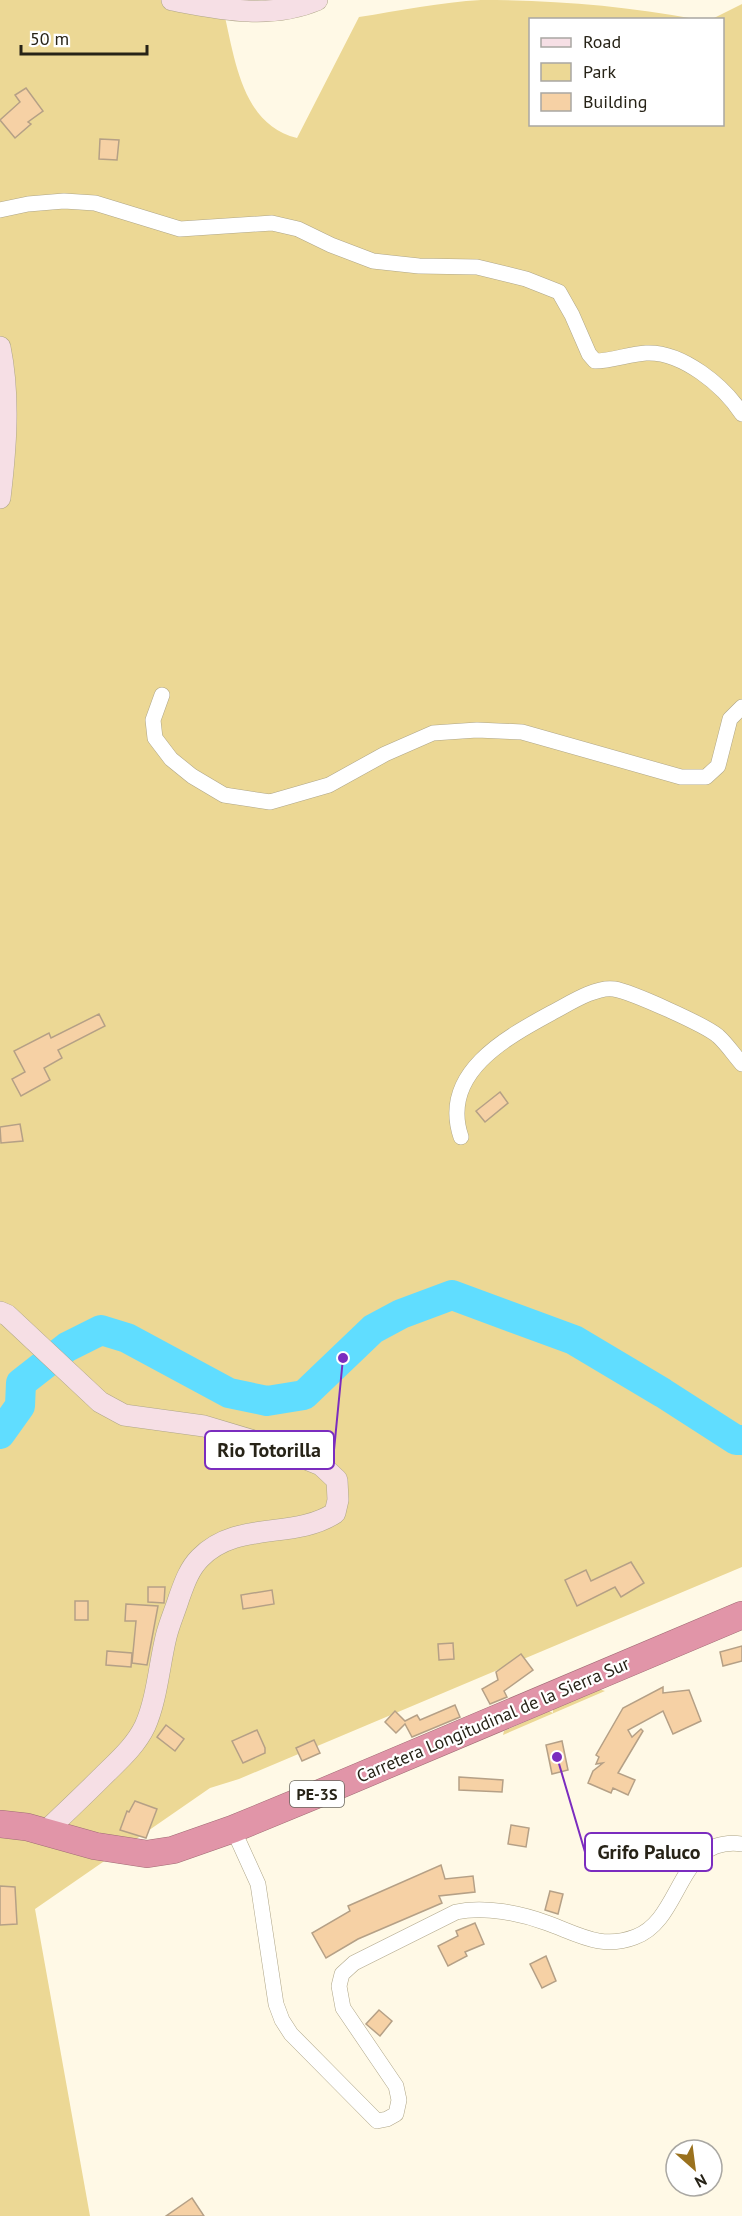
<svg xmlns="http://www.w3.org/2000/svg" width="742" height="2216" font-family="'PT Sans',sans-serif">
  <rect width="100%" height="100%" fill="#fff9e6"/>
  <g fill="#ecd895">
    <path d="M0 0H178L224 13C235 59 242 125 297 138L359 17C398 11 442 2 481 0 553 0 625 6 695 19L530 20V124H722V20L712 19 742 4V1567L239 1779 210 1788 35 1909 90 2216H0Z"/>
    <polygon points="599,1689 605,1691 503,1735 504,1731 549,1711 553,1713 553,1709"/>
  </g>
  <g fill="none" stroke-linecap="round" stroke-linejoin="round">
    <polyline stroke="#60ddff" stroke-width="30" points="0,1434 20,1406 21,1383 67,1347 101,1330 127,1338 229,1393 267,1401 304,1395 373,1329 401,1314 452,1295 574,1340 663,1393 736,1440 742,1440"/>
  </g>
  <g fill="#f6d1a5" stroke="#b5a086" stroke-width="1.5">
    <polygon points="26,88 43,111 28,122 31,124 15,138 0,120 20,102 15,95"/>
    <polygon points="100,139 119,140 117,160 99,159"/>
    <polygon points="99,1014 105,1026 58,1050 62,1058 44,1068 50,1080 21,1096 12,1079 25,1072 14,1051 49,1033 51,1038"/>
    <polygon points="500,1092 508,1103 485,1122 476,1111"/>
    <polygon points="20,1124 23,1141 1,1143 0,1127"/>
    <polygon points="631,1562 644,1583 621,1597 615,1587 577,1606 565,1580 586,1570 591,1581"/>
    <polygon points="148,1587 165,1587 164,1603 148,1602"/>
    <polygon points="272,1590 274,1604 243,1609 241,1595"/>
    <rect x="75" y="1601" width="13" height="19"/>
    <polygon points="126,1604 158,1606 147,1665 132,1663 136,1621 125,1621"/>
    <polygon points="453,1643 454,1659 439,1660 438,1644"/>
    <polygon points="742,1646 742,1661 723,1666 720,1652"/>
    <polygon points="107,1651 132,1653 131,1667 106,1665"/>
    <polygon points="521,1654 533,1670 504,1691 507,1697 490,1704 482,1689 498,1680 496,1672"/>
    <polygon points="663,1687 663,1693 689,1690 701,1721 673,1734 663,1711 628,1730 632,1737 641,1729 643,1731 618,1773 635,1780 628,1795 613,1788 611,1793 588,1783 593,1771 603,1763 596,1764 599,1757 596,1755 623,1708"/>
    <polygon points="455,1705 460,1717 412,1737 405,1724 396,1733 385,1722 395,1711 405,1721 417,1715 420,1720"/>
    <polygon points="166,1725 184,1739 175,1751 157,1737"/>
    <polygon points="257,1730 265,1748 265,1753 243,1763 232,1741"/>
    <polygon points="314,1740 320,1753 302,1761 296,1748"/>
    <polygon points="562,1741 568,1770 552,1774 546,1745"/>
    <polygon points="459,1777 503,1780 502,1792 459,1790"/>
    <polygon points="135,1801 157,1809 146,1838 120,1830 127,1811 129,1812"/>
    <polygon points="511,1825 529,1828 526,1847 508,1844"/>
    <polygon points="441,1865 445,1879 473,1876 475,1892 439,1896 442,1903 358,1939 326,1958 312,1933 350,1911 348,1906"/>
    <polygon points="0,1886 15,1887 17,1924 0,1925"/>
    <polygon points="550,1891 563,1894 558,1914 545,1910"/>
    <polygon points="475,1923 484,1944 465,1952 467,1956 448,1966 438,1946 458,1936 456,1931"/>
    <polygon points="546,1956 556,1981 542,1988 530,1964"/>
    <polygon points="379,2010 392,2021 380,2036 366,2024"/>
    <polygon points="192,2198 204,2216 166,2216"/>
  </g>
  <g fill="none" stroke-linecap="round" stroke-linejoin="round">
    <g stroke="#afa688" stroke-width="16">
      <g id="street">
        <path d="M0 210 28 204 64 201 95 203 180 229 272 223 298 229 331 245 373 261 419 266 477 267 526 279 559 292 572 315 589 354 595 361C612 361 629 354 646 353 682 351 724 386 742 414"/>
        <polyline points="162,695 153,720 155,738 171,759 192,776 224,795 270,802 329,785 385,754 433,733 477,730 522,732 681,777 706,777 718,766 730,719 742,707"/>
        <path d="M461 1137C439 1072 509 1036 555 1011 570 1003 597 986 614 989 632 992 705 1025 718 1036 727 1044 734 1055 742 1064"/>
        <path d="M233 1829 258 1884 276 2004 282 2020 291 2034 377 2121 387 2119 396 2114 399 2100 396 2086 343 2008 339 1986 342 1974 354 1963 456 1912C485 1906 520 1913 547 1923 578 1934 601 1950 635 1937 683 1920 677 1835 742 1844"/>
      </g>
    </g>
    <g stroke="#afa688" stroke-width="22">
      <g id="secondary">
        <path d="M172 0C220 9 270 20 317 0"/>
        <path d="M0 347C10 396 6 448 0 498"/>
        <path d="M0 1312 7 1315 100 1402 124 1415 204 1426 284 1450 321 1465 337 1480 338 1500 335 1513C294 1540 237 1520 200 1558 189 1569 184 1584 179 1598 175 1611 169 1624 166 1637 159 1666 157 1699 145 1726 135 1747 117 1762 101 1778 83 1796 64 1814 45 1832"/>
      </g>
    </g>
    <g stroke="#a06d75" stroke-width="28">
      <polyline id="highway" points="0,1824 27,1827 95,1846 147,1854 173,1850 233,1829 318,1794 742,1615"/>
    </g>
    <use href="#street" stroke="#fff" stroke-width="15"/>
    <use href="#secondary" stroke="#f6dfe5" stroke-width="21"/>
    <use href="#highway" stroke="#e195a8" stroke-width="27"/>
  </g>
  <g text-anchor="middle" stroke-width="4.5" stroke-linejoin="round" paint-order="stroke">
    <rect fill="#fff" stroke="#68655d" stroke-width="1.5" x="290" y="1781" width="54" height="26" rx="4.5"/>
    <g font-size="16" font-weight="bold" fill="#272317">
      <text x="317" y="1800">PE-3S</text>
    </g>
    <g font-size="18" fill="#272317" stroke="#fff">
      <text transform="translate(493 1720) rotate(-23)" y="6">Carretera Longitudinal de la Sierra Sur</text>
    </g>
  </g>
  <path fill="none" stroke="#7b2cbf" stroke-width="2" d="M343 1358L334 1450M557 1757L585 1852"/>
  <g fill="#7b2cbf" stroke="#fff" stroke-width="2">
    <circle cx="343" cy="1358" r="6"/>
    <circle cx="557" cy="1757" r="6"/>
  </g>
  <g fill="#fff" stroke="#7b2cbf" stroke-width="2">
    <rect x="205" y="1431" width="129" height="38" rx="6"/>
    <rect x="585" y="1833" width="127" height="38" rx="6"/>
  </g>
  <g font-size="20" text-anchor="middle" font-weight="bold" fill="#272317">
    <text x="269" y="1457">Rio Totorilla</text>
    <text x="649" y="1859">Grifo Paluco</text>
  </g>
  <rect x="529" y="18" width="195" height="108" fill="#ffffff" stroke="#a9a7a2" stroke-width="1.5"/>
  <rect x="541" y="38" width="30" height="9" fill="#f6dfe5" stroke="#a9a7a2" stroke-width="1.5"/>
  <text x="583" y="48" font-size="18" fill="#272317">Road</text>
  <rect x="541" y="63" width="30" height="18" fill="#ecd895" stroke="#a9a7a2" stroke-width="1.5"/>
  <text x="583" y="78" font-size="18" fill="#272317">Park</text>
  <rect x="541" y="93" width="30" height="18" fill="#f6d1a5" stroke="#a9a7a2" stroke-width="1.5"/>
  <text x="583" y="108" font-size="18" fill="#272317">Building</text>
  <g transform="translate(694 2168) rotate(152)"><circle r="28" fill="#ffffff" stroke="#a9a7a2" stroke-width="1.5"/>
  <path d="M0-4.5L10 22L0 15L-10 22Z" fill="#9a711e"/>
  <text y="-9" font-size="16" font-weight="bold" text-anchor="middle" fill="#272317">N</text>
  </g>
  <path d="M21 45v9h126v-9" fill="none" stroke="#272317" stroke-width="3"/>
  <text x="30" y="45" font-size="18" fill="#272317" stroke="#ffffff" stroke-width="4.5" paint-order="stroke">50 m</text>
</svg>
